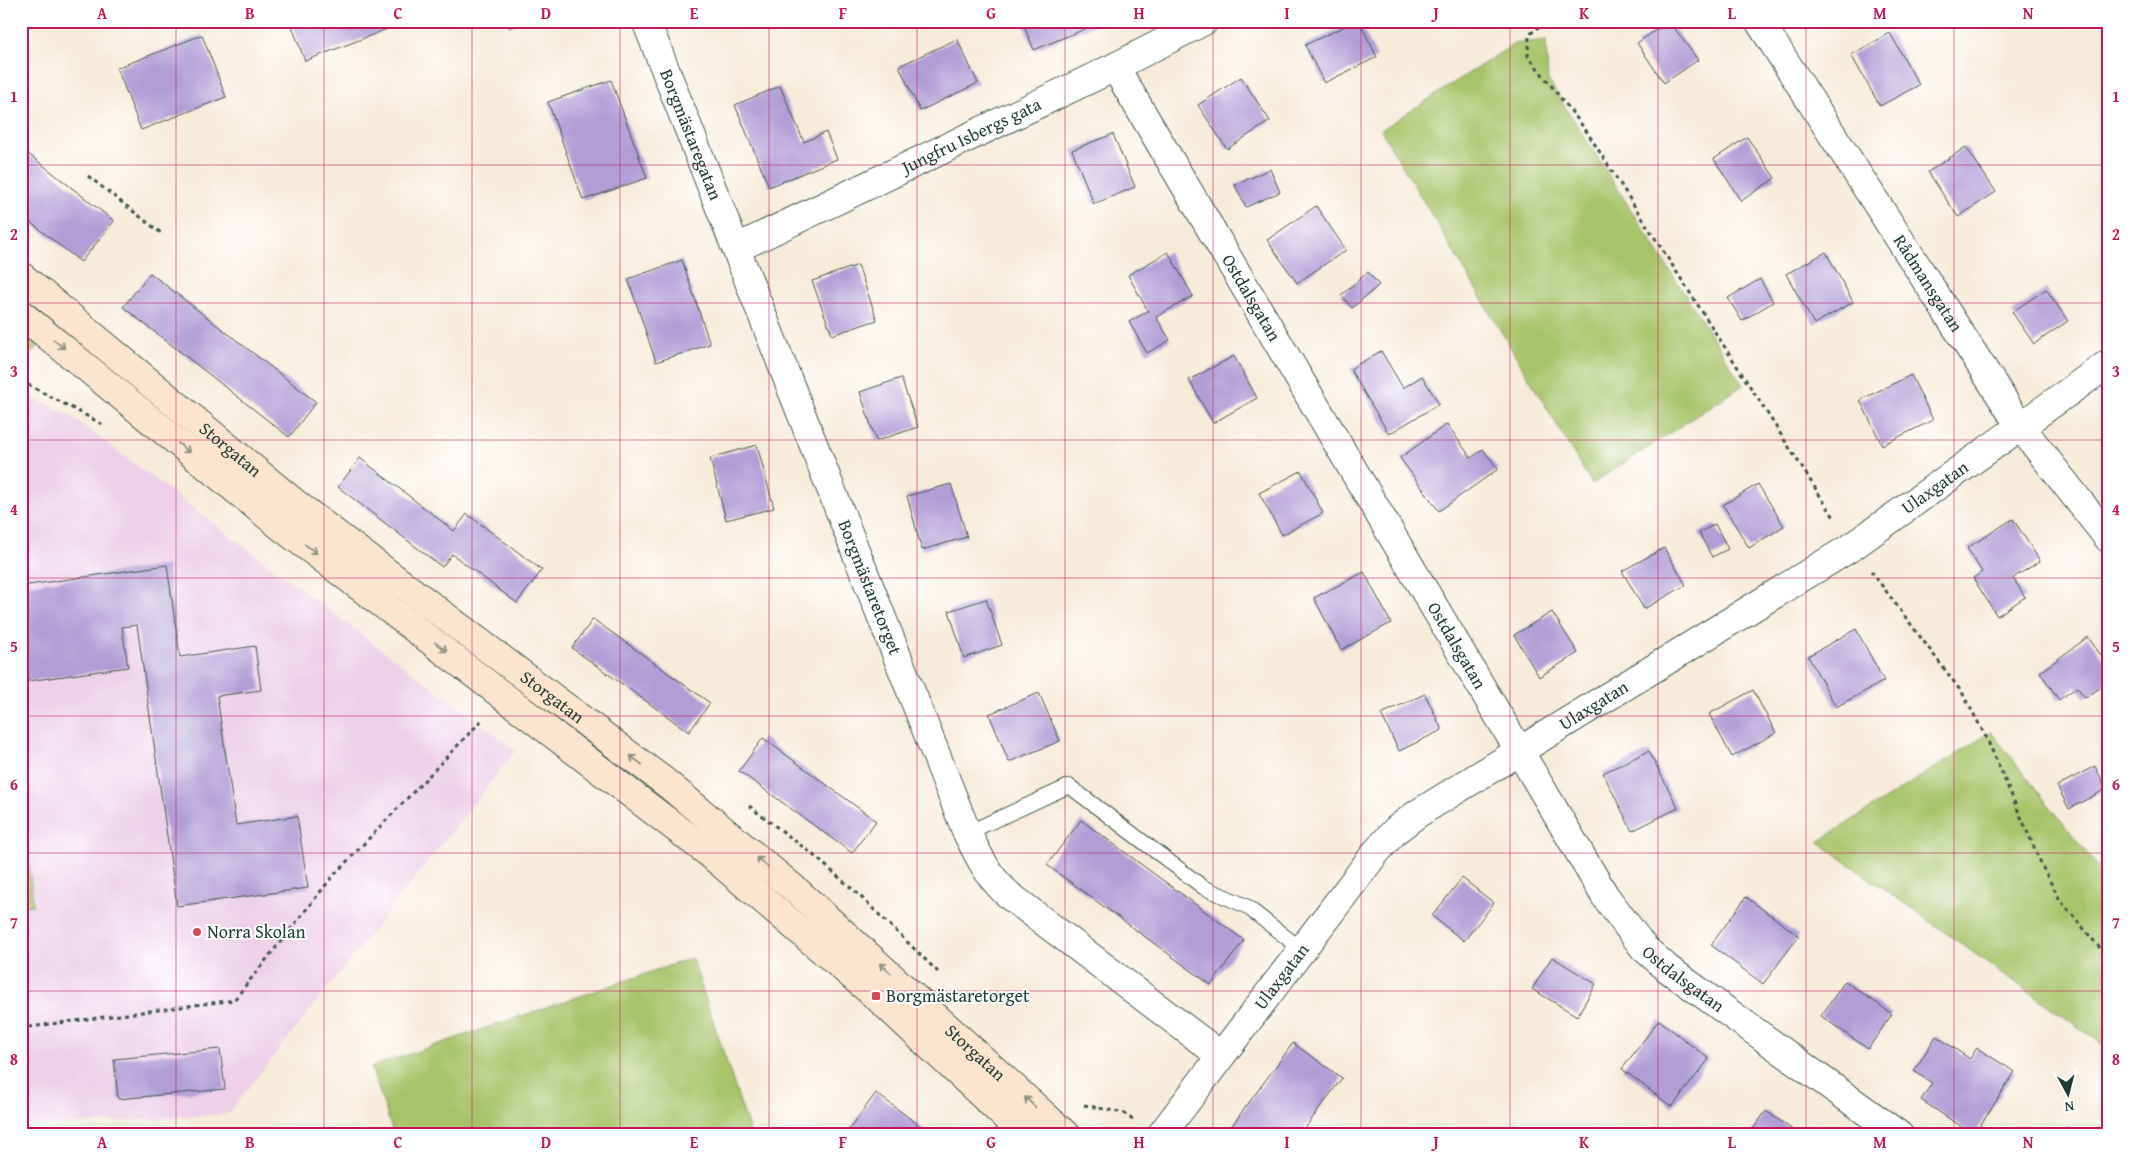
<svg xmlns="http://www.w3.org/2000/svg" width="2130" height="1156" font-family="'Gentium Book Plus',serif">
  <rect width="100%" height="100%" fill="#fff"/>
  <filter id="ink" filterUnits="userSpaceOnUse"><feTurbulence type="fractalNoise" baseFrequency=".02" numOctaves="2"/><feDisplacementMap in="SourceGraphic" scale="10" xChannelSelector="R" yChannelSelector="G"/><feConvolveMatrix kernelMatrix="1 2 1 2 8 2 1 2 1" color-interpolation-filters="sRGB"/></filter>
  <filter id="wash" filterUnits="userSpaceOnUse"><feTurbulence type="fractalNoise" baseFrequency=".0096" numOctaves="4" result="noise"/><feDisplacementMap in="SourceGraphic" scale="20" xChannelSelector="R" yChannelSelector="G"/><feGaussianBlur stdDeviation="1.12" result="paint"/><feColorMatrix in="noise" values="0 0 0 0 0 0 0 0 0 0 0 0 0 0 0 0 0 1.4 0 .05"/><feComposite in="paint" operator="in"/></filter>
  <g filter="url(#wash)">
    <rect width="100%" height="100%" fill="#f7ebd9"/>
    <polygon fill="#eed0e8" points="21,392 69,415 516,750 228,1114 21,1128"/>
    <g fill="#a8c46a" stroke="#64804f">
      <polygon points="1546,40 1548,80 1743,385 1592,484 1381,130 1514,44"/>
      <polygon points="21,327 41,343 21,364"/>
      <polygon points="1991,732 2109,881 2109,1049 1818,842"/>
      <polygon points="21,788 33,905 21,906"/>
      <polygon points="692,958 751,1135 394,1135 371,1067"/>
    </g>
    <g id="blocks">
      <g fill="#b19ed6">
        <polygon points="290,21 408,21 305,61"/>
        <polygon points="507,21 523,21 509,27"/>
        <polygon points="1022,21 1104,21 1034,50"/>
        <polygon points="1356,21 1359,21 1377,57 1324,83 1305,45"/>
        <polygon points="1669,21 1698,60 1664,83 1637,43"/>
        <polygon points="1890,33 1919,85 1880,106 1851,55"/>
        <polygon points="202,35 226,97 141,130 117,68"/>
        <polygon points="957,39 978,83 920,111 899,66"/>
        <polygon points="1241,77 1270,121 1227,149 1198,105"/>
        <polygon points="611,80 647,178 583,200 548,102"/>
        <polygon points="780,86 804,142 826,132 837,159 769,187 735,105"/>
        <polygon points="1113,134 1135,187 1094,204 1072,150"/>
        <polygon points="1747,137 1775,178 1741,201 1714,159"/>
        <polygon points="1966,147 1996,192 1958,217 1928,172"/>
        <polygon points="21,148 114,221 81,262 21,215"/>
        <polygon points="1270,169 1280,192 1246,207 1235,185"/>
        <polygon points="1316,206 1346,250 1297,283 1267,240"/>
        <polygon points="1168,252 1193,296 1156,317 1170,340 1147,353 1129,322 1148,311 1128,275"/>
        <polygon points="1826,252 1853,302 1814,324 1786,274"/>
        <polygon points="682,260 710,344 656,362 628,279"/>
        <polygon points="858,265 877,320 832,335 812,281"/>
        <polygon points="1368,272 1379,285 1352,308 1341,295"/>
        <polygon points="150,273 316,402 289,437 123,307"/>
        <polygon points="1760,279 1773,302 1742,321 1728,298"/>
        <polygon points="2046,289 2068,321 2034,344 2012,312"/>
        <polygon points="1381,351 1403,388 1422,376 1439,404 1389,434 1350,369"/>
        <polygon points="1234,356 1257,398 1213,423 1189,380"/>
        <polygon points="1911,375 1933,420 1882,445 1860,400"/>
        <polygon points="901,378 918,427 876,441 860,392"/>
        <polygon points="1447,424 1471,458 1483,449 1498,469 1439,511 1400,458"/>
        <polygon points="757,445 774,508 726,520 710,458"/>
        <polygon points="360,458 454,531 467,514 542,570 517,603 452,554 442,567 338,487"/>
        <polygon points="1301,471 1323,513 1282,535 1259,493"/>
        <polygon points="951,484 967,537 922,550 907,496"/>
        <polygon points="1758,484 1784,526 1749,548 1723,505"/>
        <polygon points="2013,519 2040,561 2013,578 2025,597 1997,616 1973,578 1982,572 1967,548"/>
        <polygon points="1715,524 1728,549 1712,557 1699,533"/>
        <polygon points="1664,548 1686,585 1644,609 1622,571"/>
        <polygon points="167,565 180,657 255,646 261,690 217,696 236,825 297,816 308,888 177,906 137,625 122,627 128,667 21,682 21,586"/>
        <polygon points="1364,572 1391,623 1341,650 1314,598"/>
        <polygon points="986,599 1002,645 964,658 949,611"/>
        <polygon points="1552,612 1578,653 1539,677 1514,635"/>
        <polygon points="593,619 710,703 689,732 572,648"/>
        <polygon points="1856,629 1884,681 1836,707 1808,656"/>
        <polygon points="2088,637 2109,667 2109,682 2085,698 2077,687 2059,700 2040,672"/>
        <polygon points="1753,690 1776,733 1732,757 1709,714"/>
        <polygon points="1039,693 1060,741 1009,762 989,714"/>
        <polygon points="1425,694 1442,730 1399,751 1381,714"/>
        <polygon points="763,738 876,821 852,853 739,771"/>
        <polygon points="1649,751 1678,808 1632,831 1603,773"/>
        <polygon points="2095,766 2106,789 2069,809 2057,786"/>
        <polygon points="1081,820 1244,940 1211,985 1047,865"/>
        <polygon points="1462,878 1494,903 1464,941 1432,916"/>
        <polygon points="1746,897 1799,936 1763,984 1711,945"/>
        <polygon points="1552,957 1596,984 1577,1016 1532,989"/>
        <polygon points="1845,981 1892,1014 1868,1049 1821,1016"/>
        <polygon points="1659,1020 1709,1059 1672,1107 1622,1069"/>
        <polygon points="1936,1036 1970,1059 1977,1048 2015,1072 1974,1135 1921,1100 1932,1083 1914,1071"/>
        <polygon points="1293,1043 1342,1078 1300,1135 1225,1135"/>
        <polygon points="220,1049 225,1089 118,1099 114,1059"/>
        <polygon points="876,1093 932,1135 845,1135"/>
        <polygon points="1766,1111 1800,1135 1749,1135"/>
        <polygon points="2067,1127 2078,1135 2062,1135"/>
      </g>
    </g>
  </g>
  <g filter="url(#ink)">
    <use href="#blocks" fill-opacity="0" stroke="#3f574d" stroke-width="1"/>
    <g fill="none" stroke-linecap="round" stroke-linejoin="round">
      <g stroke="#3f574d" stroke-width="16">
        <polyline id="service" points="967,833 1069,786 1203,887 1246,906 1301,949"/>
      </g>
      <g stroke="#3f574d" stroke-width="30">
        <g id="minor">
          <path id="s1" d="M646 21 967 833C980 858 988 877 1010 896L1220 1055"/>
          <path id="s2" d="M1759 21 2020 426 2109 539"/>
          <path id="s3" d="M1115 67 1605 896 1644 948 1668 969 1899 1135"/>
          <path id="s4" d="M737 248 1115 67 1204 21"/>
          <path id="s5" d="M1161 1135 1377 851 1396 830 1417 814 1853 546 2109 363"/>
        </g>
      </g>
      <g stroke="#3f574d" stroke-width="30">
        <g id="secondary">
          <path id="s6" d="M21 276 296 504 665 782 798 892 1066 1135"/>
          <polyline points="21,314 279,525 710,854 876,996 1025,1135"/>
        </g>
      </g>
      <g stroke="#3f574d" stroke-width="3" stroke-dasharray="4 4" stroke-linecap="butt">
        <polyline points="1546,21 1529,35 1528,56 1585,129 1835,519"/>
        <polyline points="88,176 161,233"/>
        <polyline points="21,237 29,244"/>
        <polyline points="21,381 102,424"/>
        <polyline points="1871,571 1963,694 1987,739 2044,870 2060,900 2109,959"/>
        <polyline points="749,806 811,853 857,893 938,972"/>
        <polyline points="21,1028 234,1000 333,876 482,720"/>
        <polyline points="1084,1105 1124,1113 1134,1121"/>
      </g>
      <use href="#service" stroke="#fff" stroke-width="14"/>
      <use href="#minor" stroke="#fff" stroke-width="28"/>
      <use href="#secondary" stroke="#fce5cf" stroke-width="28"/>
    </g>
    <defs><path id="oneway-shaft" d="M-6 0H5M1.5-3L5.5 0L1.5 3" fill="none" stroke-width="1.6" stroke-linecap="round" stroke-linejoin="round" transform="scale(1.25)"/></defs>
    <g stroke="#8e9182">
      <use href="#oneway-shaft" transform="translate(59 344) rotate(39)"/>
      <use href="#oneway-shaft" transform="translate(184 448) rotate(40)"/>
      <use href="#oneway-shaft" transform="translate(311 549) rotate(37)"/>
      <use href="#oneway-shaft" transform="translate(441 647) rotate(37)"/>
      <use href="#oneway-shaft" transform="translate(636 760) rotate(-143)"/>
      <use href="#oneway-shaft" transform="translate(762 862) rotate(-140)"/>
      <use href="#oneway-shaft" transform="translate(885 968) rotate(-138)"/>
      <use href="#oneway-shaft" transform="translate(1030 1102) rotate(-137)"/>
    </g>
  </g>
  <path fill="none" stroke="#c2185b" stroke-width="1" stroke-opacity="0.55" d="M176 21V1135M324 21V1135M472 21V1135M620 21V1135M769 21V1135M917 21V1135M1065 21V1135M1213 21V1135M1361 21V1135M1510 21V1135M1658 21V1135M1806 21V1135M1954 21V1135M21 165H2109M21 303H2109M21 440H2109M21 578H2109M21 716H2109M21 853H2109M21 991H2109"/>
  <g fill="#d1495b" stroke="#fff" stroke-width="2">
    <circle cx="197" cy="932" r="5"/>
    <rect x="871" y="991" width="10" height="10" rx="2.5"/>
  </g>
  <g text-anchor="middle" stroke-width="4" stroke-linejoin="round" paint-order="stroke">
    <g font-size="18" fill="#1f3d34" stroke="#fff">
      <text dy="6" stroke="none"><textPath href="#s1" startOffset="122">Borgmästaregatan</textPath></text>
      <text dy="6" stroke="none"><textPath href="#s4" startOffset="260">Jungfru Isbergs gata</textPath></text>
      <text dy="6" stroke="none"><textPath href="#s2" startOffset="312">Rådmansgatan</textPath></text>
      <text dy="6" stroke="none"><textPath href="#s3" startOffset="268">Ostdalsgatan</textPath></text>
      <text dy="6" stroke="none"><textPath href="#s6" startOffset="272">Storgatan</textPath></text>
      <text dy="6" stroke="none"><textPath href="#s5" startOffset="1024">Ulaxgatan</textPath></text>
      <text dy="6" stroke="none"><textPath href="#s1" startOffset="609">Borgmästaretorget</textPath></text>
      <text dy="6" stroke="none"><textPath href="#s3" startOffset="672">Ostdalsgatan</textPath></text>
      <text dy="6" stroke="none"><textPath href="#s6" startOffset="678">Storgatan</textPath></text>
      <text dy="6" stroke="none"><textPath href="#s5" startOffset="619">Ulaxgatan</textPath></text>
      <text dy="6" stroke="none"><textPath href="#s5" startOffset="199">Ulaxgatan</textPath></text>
      <text dy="6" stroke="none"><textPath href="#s3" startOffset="1078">Ostdalsgatan</textPath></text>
      <text dy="6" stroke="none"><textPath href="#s6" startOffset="1231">Storgatan</textPath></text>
    </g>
    <g font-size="18" fill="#1f3d34" stroke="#fff" text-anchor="start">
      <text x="207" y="938">Norra Skolan</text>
      <text x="886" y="1002">Borgmästaretorget</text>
    </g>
  </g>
  <rect width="2130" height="1156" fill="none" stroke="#fff" stroke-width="55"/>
  <g transform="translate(2068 1094) rotate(173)" stroke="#ffffff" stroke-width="4" paint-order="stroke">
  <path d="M0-4L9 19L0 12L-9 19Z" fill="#1f3d34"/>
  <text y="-8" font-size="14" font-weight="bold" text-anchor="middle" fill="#1f3d34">N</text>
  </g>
  <rect x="28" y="28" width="2074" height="1100" fill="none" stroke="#c2185b" stroke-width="2"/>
  <g font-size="16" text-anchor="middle" font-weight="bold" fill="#c2185b">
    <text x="102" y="19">A</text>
    <text x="250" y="19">B</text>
    <text x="398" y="19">C</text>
    <text x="546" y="19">D</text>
    <text x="694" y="19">E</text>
    <text x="843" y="19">F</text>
    <text x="991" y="19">G</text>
    <text x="1139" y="19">H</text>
    <text x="1287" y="19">I</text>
    <text x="1436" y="19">J</text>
    <text x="1584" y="19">K</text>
    <text x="1732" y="19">L</text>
    <text x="1880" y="19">M</text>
    <text x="2028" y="19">N</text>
    <text x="14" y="102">1</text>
    <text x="2116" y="102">1</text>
    <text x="14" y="240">2</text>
    <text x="2116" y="240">2</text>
    <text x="14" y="377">3</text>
    <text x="2116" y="377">3</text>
    <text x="14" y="515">4</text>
    <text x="2116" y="515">4</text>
    <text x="14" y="652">5</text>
    <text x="2116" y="652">5</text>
    <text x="14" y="790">6</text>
    <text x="2116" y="790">6</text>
    <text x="14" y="928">7</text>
    <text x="2116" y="928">7</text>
    <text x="14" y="1065">8</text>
    <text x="2116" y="1065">8</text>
    <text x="102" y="1148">A</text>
    <text x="250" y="1148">B</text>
    <text x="398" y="1148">C</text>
    <text x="546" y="1148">D</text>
    <text x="694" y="1148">E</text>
    <text x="843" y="1148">F</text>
    <text x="991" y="1148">G</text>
    <text x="1139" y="1148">H</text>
    <text x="1287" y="1148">I</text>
    <text x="1436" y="1148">J</text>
    <text x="1584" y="1148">K</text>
    <text x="1732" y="1148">L</text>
    <text x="1880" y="1148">M</text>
    <text x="2028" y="1148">N</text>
  </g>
</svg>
